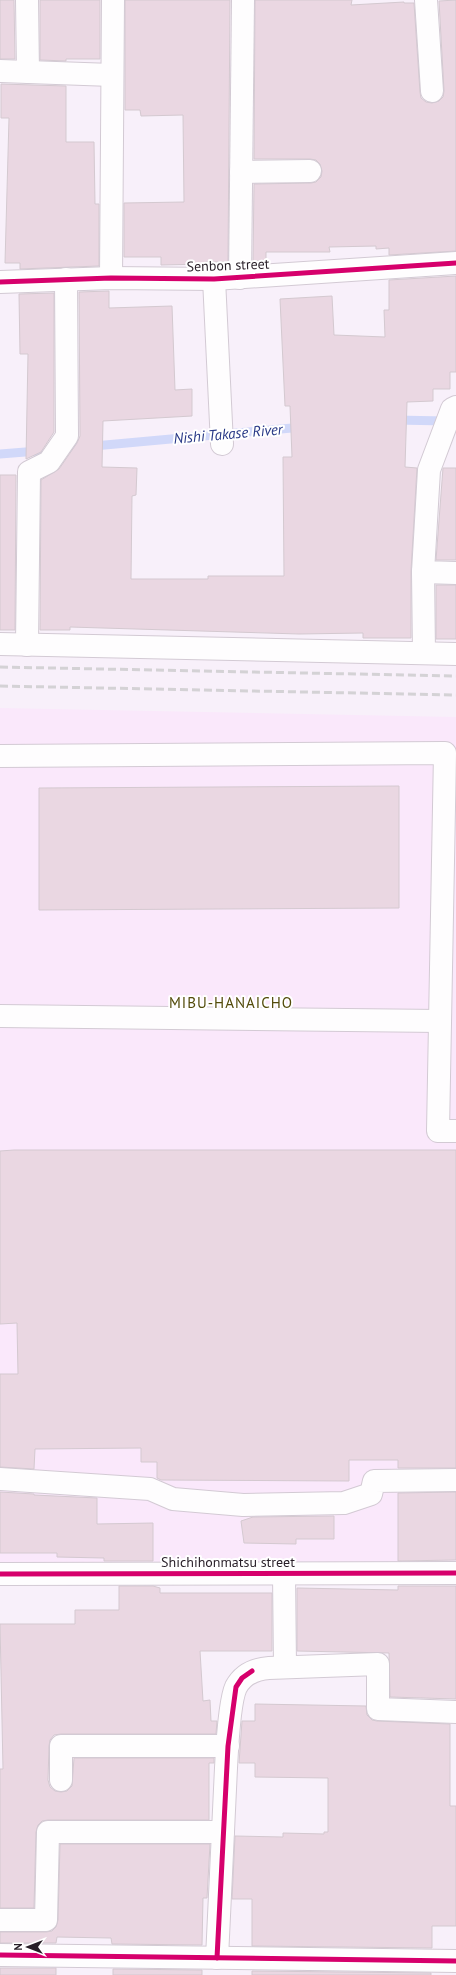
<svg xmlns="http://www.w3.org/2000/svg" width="456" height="1975" font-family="'PT Sans',sans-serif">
  <rect width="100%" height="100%" fill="#f8f0fa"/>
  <polygon fill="#fae8fb" points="0,708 456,717 456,1564 0,1564"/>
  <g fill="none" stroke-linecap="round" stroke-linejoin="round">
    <g stroke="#d1d8f9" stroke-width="9">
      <polyline points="394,420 447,421"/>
      <polyline points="61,449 303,427"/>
      <polyline points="0,454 38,451"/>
    </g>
  </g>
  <g fill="#ead7e2" stroke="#d4c9d0">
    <polygon points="0,0 14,0 15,59 0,59"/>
    <polygon points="40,0 100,0 100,59 66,59 66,61 40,60"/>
    <polygon points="125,0 230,0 228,262 205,262 205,264 161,265 161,257 124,257 124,203 184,202 183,115 141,116 140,110 125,110"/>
    <polygon points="255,0 352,0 351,5 404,2 404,3 414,3 420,92 421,98 426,102 432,103 439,101 443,97 444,91 439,1 456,0 456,251 389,255 389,248 376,249 376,246 329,247 330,252 266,252 266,261 253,261 254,184 311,183 316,182 321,177 322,171 320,164 316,160 310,159 254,159"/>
    <polygon points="1,84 66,86 66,142 94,142 95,204 99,204 99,266 20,269 20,263 5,263 9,118 1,118"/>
    <polygon points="456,276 456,372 450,372 450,389 433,389 433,401 407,402 405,467 417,468 411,571 411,638 363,638 363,633 299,634 70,627 70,630 40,630 41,480 59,469 77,443 80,436 79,292 109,291 109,308 172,306 175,390 192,389 192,416 103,421 102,467 137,468 136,495 132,496 131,579 208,579 208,576 284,576 283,457 292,457 290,406 285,406 280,299 332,296 334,335 385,337 384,310 389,310 389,280"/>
    <polygon points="54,293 54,432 41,452 26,459 28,354 20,354 19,294"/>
    <polygon points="443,468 456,468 456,560 436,560"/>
    <polygon points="0,475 16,475 15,630 0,630"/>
    <rect x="436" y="585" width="20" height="54"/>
    <polygon points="399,786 399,908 39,910 39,788"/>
    <polygon points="14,1150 456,1150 456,1468 398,1468 398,1460 349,1460 349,1481 161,1480 157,1478 157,1462 141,1462 141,1448 35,1449 34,1469 0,1467 0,1374 18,1374 17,1323 0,1324 0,1151"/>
    <polygon points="0,1492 34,1494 34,1495 97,1498 97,1524 153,1523 153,1561 104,1561 104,1558 57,1557 57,1553 0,1553"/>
    <polygon points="456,1492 456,1560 398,1561 398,1493"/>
    <polygon points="334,1516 334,1539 296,1539 296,1544 244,1543 241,1521 253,1517"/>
    <polygon points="119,1586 153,1586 160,1588 160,1593 272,1593 272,1651 200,1651 203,1701 210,1700 211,1721 217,1721 216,1734 61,1734 54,1735 50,1740 49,1746 48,1780 50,1787 55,1791 61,1792 67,1791 72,1786 74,1758 214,1758 214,1763 209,1763 209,1820 48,1820 42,1821 38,1825 36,1832 34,1908 0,1908 0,1769 3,1769 0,1624 75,1624 75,1610 119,1610"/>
    <polygon points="398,1586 456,1586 456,1699 390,1697 389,1653 297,1651 297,1588 398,1590"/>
    <polygon points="255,1704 366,1706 367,1715 372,1720 377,1721 450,1724 450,1806 456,1806 456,1926 432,1926 432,1948 252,1946 252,1899 232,1899 235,1836 283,1837 283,1833 324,1834 324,1832 328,1832 328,1778 255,1777 255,1763 239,1763 242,1721 255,1721"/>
    <polygon points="60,1844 210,1844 207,1898 203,1898 202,1945 112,1944 111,1938 57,1937 56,1943 0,1943 0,1932 46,1932 52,1931 56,1927 58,1920"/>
    <rect x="0" y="1968" width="56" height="7"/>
    <polygon points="113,1969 202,1970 202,1975 113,1975"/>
    <polygon points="252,1971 431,1973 431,1975 252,1975"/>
  </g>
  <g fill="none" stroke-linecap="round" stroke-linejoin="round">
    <g stroke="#d3cad4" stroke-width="24">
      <g id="minor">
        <polyline points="27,0 28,72"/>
        <polyline points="426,0 432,91"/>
        <polyline points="0,71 112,75"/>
        <polyline points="241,172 310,171"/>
        <polyline points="111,278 113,0"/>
        <polyline points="240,278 243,0"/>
        <polyline points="214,279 222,444"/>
        <polyline points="0,282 111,278 214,279 456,263"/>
        <polyline points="456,407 452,409 429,470 423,572 456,573"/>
        <polyline points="423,572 424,653"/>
        <polyline points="0,644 456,654"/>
        <polyline points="27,645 29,472 49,462 67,436 66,279"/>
        <polyline points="0,756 445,753 438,1131 456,1131"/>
        <polyline points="0,1016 440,1021"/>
        <polyline points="0,1479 150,1489 173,1499 243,1505 344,1503 371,1494 374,1481 456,1480"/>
        <polyline points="0,1574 456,1573"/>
        <polyline points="284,1574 285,1666"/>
        <polyline points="61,1780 61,1746 228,1746"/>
        <polyline points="0,1920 46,1920 48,1832 223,1832"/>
        <polyline points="0,1955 456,1961"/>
        <path d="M217 1958C220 1894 223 1831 226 1768 227 1750 229 1702 236 1687 243 1674 255 1669 269 1668L378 1664V1709L456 1712"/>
      </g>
    </g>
    <use href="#minor" stroke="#fefdfe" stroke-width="22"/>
    <g stroke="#d4d2d5" stroke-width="3" stroke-dasharray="8 4" stroke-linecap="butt">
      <polyline points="0,667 456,676"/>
      <polyline points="0,686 456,695"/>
    </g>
    <g stroke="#fff" stroke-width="8">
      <g id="cycleway">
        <polyline points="0,282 111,278 214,279 456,263"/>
        <polyline points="0,1574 456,1573"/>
        <polyline points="0,1955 456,1961"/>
        <polyline points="217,1958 228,1746 236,1687 242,1678 252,1671"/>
      </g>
    </g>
    <use href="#cycleway" stroke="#d6006c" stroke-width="5"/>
  </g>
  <g text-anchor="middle" stroke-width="4" stroke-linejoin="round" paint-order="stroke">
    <g font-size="14" fill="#271e27" stroke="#fff">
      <text transform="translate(228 265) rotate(-2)" y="5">Senbon street</text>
      <text x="228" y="1567">Shichihonmatsu street</text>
    </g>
    <g font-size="15" font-style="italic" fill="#283886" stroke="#fff">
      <text transform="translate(228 434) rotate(-5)" y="5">Nishi Takase River</text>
    </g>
    <g font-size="15" letter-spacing="1" fill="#534b0b" stroke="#fff">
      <text x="231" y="1008">MIBU-HANAICHO</text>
    </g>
  </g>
  <g transform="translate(28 1947) rotate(270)" stroke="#ffffff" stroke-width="3" paint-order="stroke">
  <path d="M0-3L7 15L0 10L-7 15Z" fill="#271e27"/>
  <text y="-6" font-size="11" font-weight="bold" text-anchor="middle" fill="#271e27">N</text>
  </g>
</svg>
